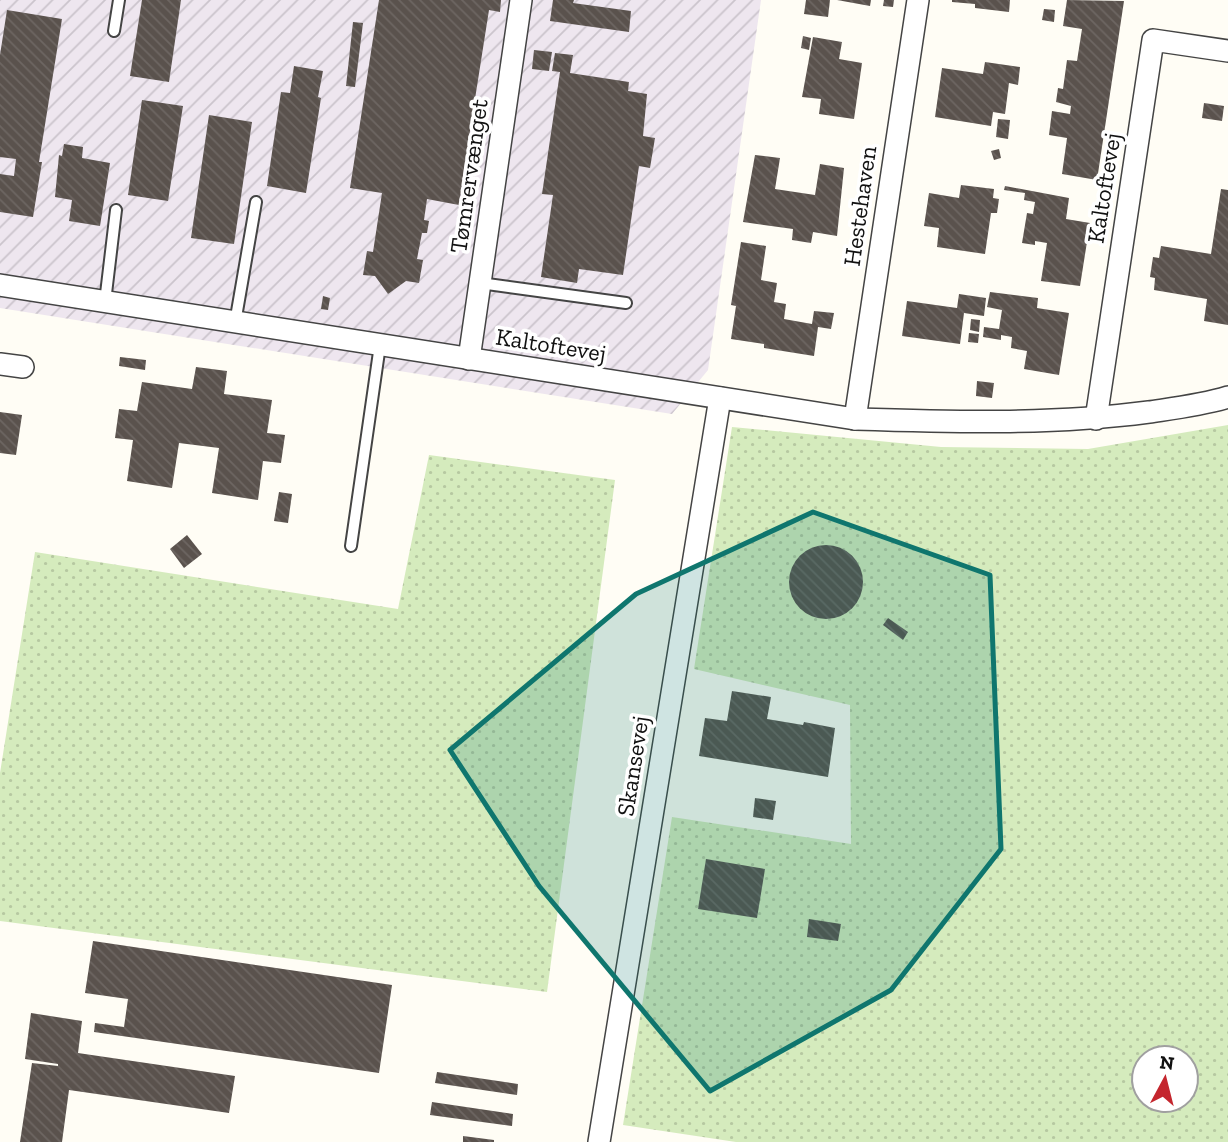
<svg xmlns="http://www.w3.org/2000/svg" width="1228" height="1142" font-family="'Zilla Slab',serif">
  <defs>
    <pattern id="industrial-furrows" width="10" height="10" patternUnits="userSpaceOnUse" patternTransform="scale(1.75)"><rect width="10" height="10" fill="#eee6ef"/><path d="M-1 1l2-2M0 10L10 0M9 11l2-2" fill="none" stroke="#cbc4cc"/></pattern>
    <pattern id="grass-dots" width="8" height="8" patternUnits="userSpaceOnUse" patternTransform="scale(1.75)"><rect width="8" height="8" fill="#d5ebbd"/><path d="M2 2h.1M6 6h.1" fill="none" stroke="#b6c8a1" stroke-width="1.8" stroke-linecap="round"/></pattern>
    <pattern id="building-back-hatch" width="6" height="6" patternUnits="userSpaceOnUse" patternTransform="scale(1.75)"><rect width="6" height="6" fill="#5a524d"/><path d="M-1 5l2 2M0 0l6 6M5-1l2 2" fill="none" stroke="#6d6662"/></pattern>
  </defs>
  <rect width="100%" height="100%" fill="#fffdf5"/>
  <polygon fill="url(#industrial-furrows)" points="0,0 761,0 708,370 672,414 0,308"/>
  <g fill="url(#grass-dots)" fill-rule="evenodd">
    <path d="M1228 425V1142H736L623 1125 672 817 851 844 850 705 694 669 732 427 941 447 1088 449ZM1144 1058H1186V1100H1144Z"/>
    <polygon points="429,455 615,480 547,992 0,921 0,773 35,552 398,609"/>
  </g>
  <g fill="url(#building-back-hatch)">
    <polygon points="142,0 181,0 169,82 130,76"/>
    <polygon points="379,0 501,0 500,12 489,10 469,137 476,138 473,158 466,157 459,205 427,199 424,220 429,221 427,233 422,233 417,259 423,260 419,283 406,281 388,294 375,276 363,275 367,251 373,252 382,193 350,188"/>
    <polygon points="553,0 574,0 573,3 631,11 629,32 550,21"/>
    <polygon points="806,0 830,0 828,17 804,14"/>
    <polygon points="837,0 871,0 870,6"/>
    <polygon points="884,0 894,0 893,7 883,6"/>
    <polygon points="952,0 1010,0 1009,12 975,8 975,4 952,2"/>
    <polygon points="1067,0 1124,1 1097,180 1062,174 1067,138 1049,135 1052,111 1070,114 1071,106 1056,102 1058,88 1063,89 1067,60 1077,61 1082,29 1063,26"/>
    <polygon points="1044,9 1055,10 1054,22 1042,20"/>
    <polygon points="7,10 62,19 39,162 42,162 33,217 0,212 0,174 14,176 16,159 0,157 0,55"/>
    <polygon points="353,22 363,23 355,87 346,86"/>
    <polygon points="803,36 811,38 809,50 801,48"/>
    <polygon points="813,37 842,42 839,59 862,63 854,119 819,114 821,99 802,97"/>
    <polygon points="534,50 552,52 549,71 532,69"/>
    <polygon points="555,53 573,55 570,73 629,82 628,91 647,94 643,136 655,138 650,168 639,166 623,275 579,269 577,283 541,277 553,195 542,194 560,72 552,71"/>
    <polygon points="985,62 1020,67 1018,85 1009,83 1005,114 993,112 991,126 935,117 942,68 983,74"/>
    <polygon points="294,66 323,71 318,97 321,98 306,193 267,186 281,92 290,93"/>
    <polygon points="142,100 183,106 168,201 128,195"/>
    <polygon points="1204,103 1224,106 1222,121 1202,118"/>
    <polygon points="209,115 252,122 234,244 191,238"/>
    <polygon points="998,119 1010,120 1008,139 996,137"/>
    <polygon points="64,144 83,147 82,158 110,163 100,226 69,221 72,200 55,197 59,155 62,156"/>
    <polygon points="999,149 1001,158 994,160 991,151"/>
    <polygon points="755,155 780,158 775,189 815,195 820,164 844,168 837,236 813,232 811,243 792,240 793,229 743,222"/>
    <polygon points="961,185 994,189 993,198 999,199 997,213 991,213 985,254 937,247 939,228 924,226 929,193 959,198"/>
    <polygon points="1005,186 1069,198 1066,219 1090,223 1080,286 1041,281 1047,243 1035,241 1035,245 1022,243 1027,213 1033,214 1035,202 1024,200 1025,193 1004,190"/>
    <polygon points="1221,189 1228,190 1228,325 1204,321 1207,299 1154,290 1155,278 1150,277 1153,257 1159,258 1161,246 1211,254"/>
    <polygon points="741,242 766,246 761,280 777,283 774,302 786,304 784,319 812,324 814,311 834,313 831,329 818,327 814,356 764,348 764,344 731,339 736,306 731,305"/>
    <polygon points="990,292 1038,298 1037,308 1069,313 1059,375 1024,369 1027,351 1011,348 1012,337 1001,335 1001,340 983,337 984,327 999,329 1002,310 987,307"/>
    <polygon points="959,294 986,298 984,316 964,313 960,344 902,336 907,301 957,308"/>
    <polygon points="323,296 330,298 328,310 321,309"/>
    <polygon points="971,319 980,320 979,332 970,330"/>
    <polygon points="969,333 979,334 978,343 968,342"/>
    <polygon points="120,357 146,360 145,370 119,366"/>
    <polygon points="196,367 227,371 224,394 272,400 267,433 285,435 281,463 263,461 258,500 212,493 219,448 179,443 172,488 127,481 133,440 115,438 119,409 137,411 142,382 192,389"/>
    <polygon points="977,381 994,383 992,398 976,396"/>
    <polygon points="0,412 22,415 16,455 0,453"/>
    <polygon points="279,492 292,494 288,523 274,521"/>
    <polygon points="187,535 202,554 184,568 170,549"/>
    <circle cx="826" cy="582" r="37"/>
    <polygon points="888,618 908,632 903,640 883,625"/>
    <polygon points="732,691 771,697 767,719 803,725 804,722 835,728 828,777 699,756 705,718 727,721"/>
    <polygon points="755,798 776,801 773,820 753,817"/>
    <polygon points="706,859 765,869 757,918 698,909"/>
    <polygon points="809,919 841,924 838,941 807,937"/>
    <polygon points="93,941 392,985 379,1073 94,1032 95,1023 124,1027 128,999 85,993"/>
    <polygon points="31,1013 82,1021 78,1053 235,1076 229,1113 69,1090 62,1142 20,1142 32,1063 58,1066 58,1064 25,1059"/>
    <polygon points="437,1072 518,1084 517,1095 435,1083"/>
    <polygon points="432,1102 513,1114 512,1126 430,1115"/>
    <polygon points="463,1136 494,1140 494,1142 463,1142"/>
  </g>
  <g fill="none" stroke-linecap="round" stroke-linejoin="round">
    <g stroke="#444" stroke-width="14">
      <g id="service">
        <polyline points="114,31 119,0"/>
        <polyline points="480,283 626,303"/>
        <polyline points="105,302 116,210"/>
        <polyline points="235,323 256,202"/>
        <polyline points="351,546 380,345"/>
      </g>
    </g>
    <g stroke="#444" stroke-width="24">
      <g id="minor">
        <path d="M0 285 855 419C953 422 1051 425 1149 412 1176 408 1202 405 1228 397"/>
        <polyline points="469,359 521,0"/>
        <polyline points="0,364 23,367"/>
        <polyline points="855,419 918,0"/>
        <polyline points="1096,419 1153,40 1228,51"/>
        <polyline points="599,1142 720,398"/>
      </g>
    </g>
    <use href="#service" stroke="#fff" stroke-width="10"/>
    <use href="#minor" stroke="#fff" stroke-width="21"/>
  </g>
  <path fill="#0f766e" fill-opacity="0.2" stroke="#0f766e" stroke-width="5" stroke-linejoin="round" d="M813 512 990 575 1001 849 891 990 710 1091 539 886 450 750 636 594Z"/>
  <g text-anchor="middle" stroke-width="7" stroke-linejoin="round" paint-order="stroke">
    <g font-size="24" fill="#111" stroke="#fff">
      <text transform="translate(469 176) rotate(-82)" y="8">Tømrervænget</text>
      <text transform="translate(1104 188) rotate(-81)" y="8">Kaltoftevej</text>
      <text transform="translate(860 206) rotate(-82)" y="8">Hestehaven</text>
      <text transform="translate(551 345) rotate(9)" y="8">Kaltoftevej</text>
      <text transform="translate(633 766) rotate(-81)" y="8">Skansevej</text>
    </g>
  </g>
  <g transform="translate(1165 1079) rotate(7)"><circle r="33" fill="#ffffff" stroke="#a0a0a0" stroke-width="2"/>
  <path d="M0-5L12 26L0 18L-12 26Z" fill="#c4262e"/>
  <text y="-10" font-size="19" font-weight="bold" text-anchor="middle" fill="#111111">N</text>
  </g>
</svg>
